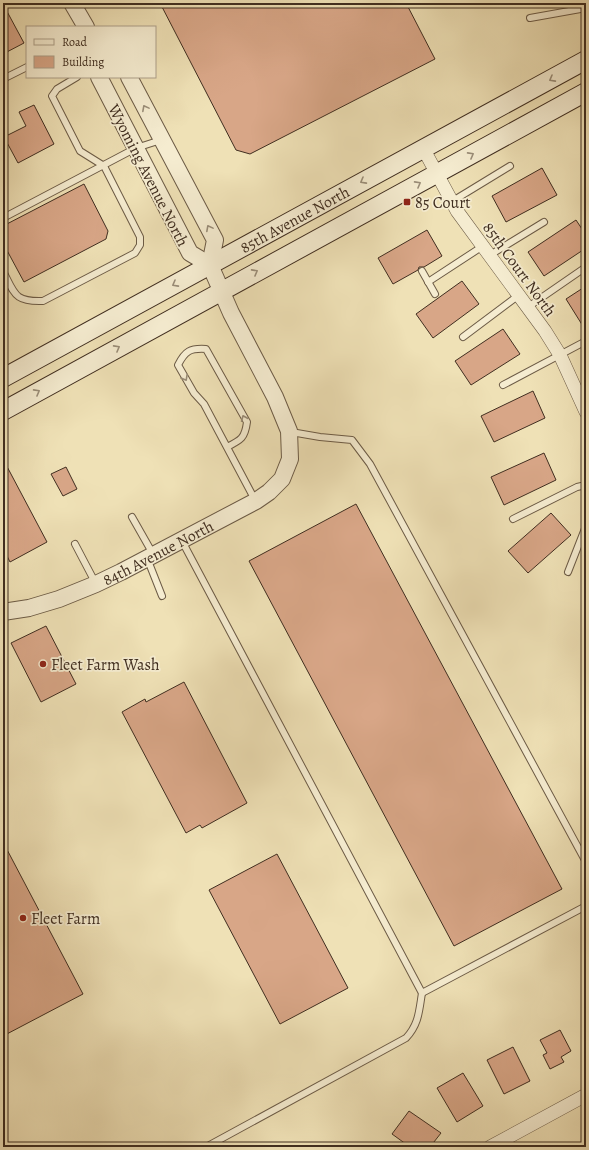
<svg xmlns="http://www.w3.org/2000/svg" width="589" height="1150" font-family="Alegreya,serif">
  <rect width="100%" height="100%" fill="#efe1b6"/>
  <filter id="stains"><feTurbulence type="fractalNoise" baseFrequency=".005" numOctaves="4"/><feColorMatrix values="0 0 0 0 .2 0 0 0 0 .09 0 0 0 0 .02 0 0 0 .5 -.17"/></filter>
  <radialGradient id="worn" r=".72"><stop offset=".6" stop-color="#630" stop-opacity="0"/><stop offset="1" stop-color="#630" stop-opacity=".3"/></radialGradient>
  <g fill="#d8a687" stroke="#402e20">
    <polygon points="160,3 406,3 435,59 250,154 236,150"/>
    <polygon points="3,4 24,43 3,54"/>
    <polygon points="34,105 54,144 18,163 4,137 26,126 19,112"/>
    <polygon points="542,168 557,195 506,222 492,196"/>
    <polygon points="84,184 108,231 106,239 24,282 3,243 3,226"/>
    <polygon points="576,220 586,235 586,248 544,276 528,252"/>
    <polygon points="427,230 442,256 424,267 419,267 418,270 393,284 378,258"/>
    <polygon points="462,281 479,304 433,338 416,314"/>
    <polygon points="586,286 586,331 566,299"/>
    <polygon points="503,329 520,354 471,385 455,361"/>
    <polygon points="533,391 545,418 494,442 481,416"/>
    <polygon points="544,453 556,480 504,505 491,477"/>
    <polygon points="3,459 47,542 10,562 3,548"/>
    <polygon points="66,467 77,489 63,496 51,474"/>
    <polygon points="356,504 562,889 454,946 249,561"/>
    <polygon points="551,513 571,535 528,573 508,551"/>
    <polygon points="46,626 76,684 41,702 11,643"/>
    <polygon points="184,682 247,803 202,828 200,825 186,833 122,712 145,699 146,702"/>
    <polygon points="3,842 83,994 3,1036"/>
    <polygon points="277,854 348,988 280,1024 209,890"/>
    <polygon points="560,1030 571,1051 561,1057 564,1062 550,1069 543,1055 547,1053 540,1040"/>
    <polygon points="513,1047 530,1081 504,1094 487,1060"/>
    <polygon points="463,1073 483,1106 457,1122 437,1088"/>
    <polygon points="409,1111 441,1133 430,1147 410,1147 392,1134"/>
  </g>
  <g fill="none" stroke-linecap="round" stroke-linejoin="round">
    <g stroke="#6c5b46" stroke-width="8">
      <g id="service">
        <polyline points="530,18 586,8"/>
        <polyline points="3,79 27,67"/>
        <polyline points="451,202 510,166"/>
        <polyline points="3,218 136,148 161,140"/>
        <polyline points="490,255 544,222"/>
        <path d="M3 271C15 294 14 302 43 301L135 253 140 245V237L104 166 80 151 52 96 57 89 77 77"/>
        <polyline points="422,271 435,294"/>
        <polyline points="428,282 483,246"/>
        <polyline points="528,307 586,267"/>
        <polyline points="463,337 519,295"/>
        <polyline points="503,385 586,341"/>
        <polyline points="291,432 320,437 352,440 370,464 586,862"/>
        <path d="M227 447C241 440 245 438 247 422L206 349C190 348 185 351 178 365L194 393 204 404 255 500"/>
        <polyline points="132,517 153,554"/>
        <polyline points="513,519 577,487 586,485"/>
        <polyline points="182,541 422,993 586,906"/>
        <polyline points="75,544 96,584"/>
        <polyline points="147,558 162,596"/>
        <polyline points="568,572 586,526"/>
        <path d="M206 1147 406 1038C419 1024 419 1011 422 993"/>
      </g>
    </g>
    <g stroke="#6c5b46" stroke-width="14">
      <g id="minor">
        <polyline points="423,148 457,211 545,331 560,355 586,412"/>
        <polyline points="490,1147 586,1095"/>
      </g>
    </g>
    <g stroke="#6c5b46" stroke-width="18">
      <g id="tertiary">
        <polyline points="72,3 86,27"/>
        <polyline points="129,77 215,240 210,265"/>
        <path id="s1" d="M3 612 29 608 59 599 96 584 121 572 256 501 269 492 282 479 290 459 289 431 275 397 231 313 210 265 190 253 99 77"/>
      </g>
    </g>
    <g stroke="#402e20" stroke-width="20">
      <g id="secondary">
        <path id="s2" d="M3 378 586 60"/>
        <polyline points="3,411 586,92"/>
      </g>
    </g>
    <use href="#service" stroke="#f5ecd0" stroke-width="6"/>
    <use href="#minor" stroke="#f5ecd0" stroke-width="13"/>
    <use href="#tertiary" stroke="#f5ecd0" stroke-width="16"/>
    <use href="#secondary" stroke="#f5ecd0" stroke-width="18"/>
  </g>
  <defs><path id="oneway-chevron" d="M-2-3.5L2.5 0L-2 3.5" fill="none" stroke-width="1.6" stroke-linecap="round" stroke-linejoin="round"/></defs>
  <g stroke="#9a8d78">
    <use href="#oneway-chevron" transform="translate(552 79) rotate(151)"/>
    <use href="#oneway-chevron" transform="translate(145 108) rotate(-118)"/>
    <use href="#oneway-chevron" transform="translate(471 155) rotate(-29)"/>
    <use href="#oneway-chevron" transform="translate(363 181) rotate(151)"/>
    <use href="#oneway-chevron" transform="translate(418 184) rotate(-29)"/>
    <use href="#oneway-chevron" transform="translate(209 228) rotate(-118)"/>
    <use href="#oneway-chevron" transform="translate(255 272) rotate(-29)"/>
    <use href="#oneway-chevron" transform="translate(175 284) rotate(151)"/>
    <use href="#oneway-chevron" transform="translate(117 348) rotate(-29)"/>
    <use href="#oneway-chevron" transform="translate(185 378) rotate(61)"/>
    <use href="#oneway-chevron" transform="translate(37 392) rotate(-29)"/>
    <use href="#oneway-chevron" transform="translate(244 418) rotate(-113)"/>
  </g>
  <g fill="#8f2418" stroke="#f5ecd0" stroke-width="1.5">
    <rect x="403" y="198" width="8" height="8" rx="2"/>
    <circle cx="43" cy="664" r="4"/>
    <circle cx="23" cy="918" r="4"/>
  </g>
  <g text-anchor="middle" stroke-width="3.5" stroke-linejoin="round" paint-order="stroke">
    <g font-size="16" fill="#402e20" stroke="#f5ecd0">
      <text transform="translate(149 175) rotate(63)" y="6">Wyoming Avenue North</text>
      <text dy="6" stroke="none"><textPath href="#s2" startOffset="332">85th Avenue North</textPath></text>
      <text transform="translate(520 269) rotate(54)" y="6">85th Court North</text>
      <text dy="6" stroke="none"><textPath href="#s1" startOffset="167">84th Avenue North</textPath></text>
    </g>
    <g font-size="16" fill="#402e20" stroke="#f5ecd0" text-anchor="start">
      <text x="415" y="208">85 Court</text>
      <text x="51" y="670">Fleet Farm Wash</text>
      <text x="31" y="924">Fleet Farm</text>
    </g>
  </g>
  <rect width="589" height="1150" fill="none" stroke="#efe1b6" stroke-width="16"/>
  <rect x="4" y="4" width="581" height="1142" fill="none" stroke="#402e20" stroke-width="2"/>
  <rect x="8" y="8" width="573" height="1134" fill="none" stroke="#402e20"/>
  <rect x="26" y="26" width="130" height="52" fill="#f5ecd0" stroke="#ada08a"/>
  <rect x="34" y="39" width="20" height="6" fill="#f5ecd0" stroke="#ada08a"/>
  <text x="62" y="46" font-size="12" fill="#402e20">Road</text>
  <rect x="34" y="56" width="20" height="12" fill="#d8a687" stroke="#ada08a"/>
  <text x="62" y="66" font-size="12" fill="#402e20">Building</text>
  <rect width="100%" height="100%" filter="url(#stains)"/>
  <rect width="100%" height="100%" fill="url(#worn)"/>
</svg>
